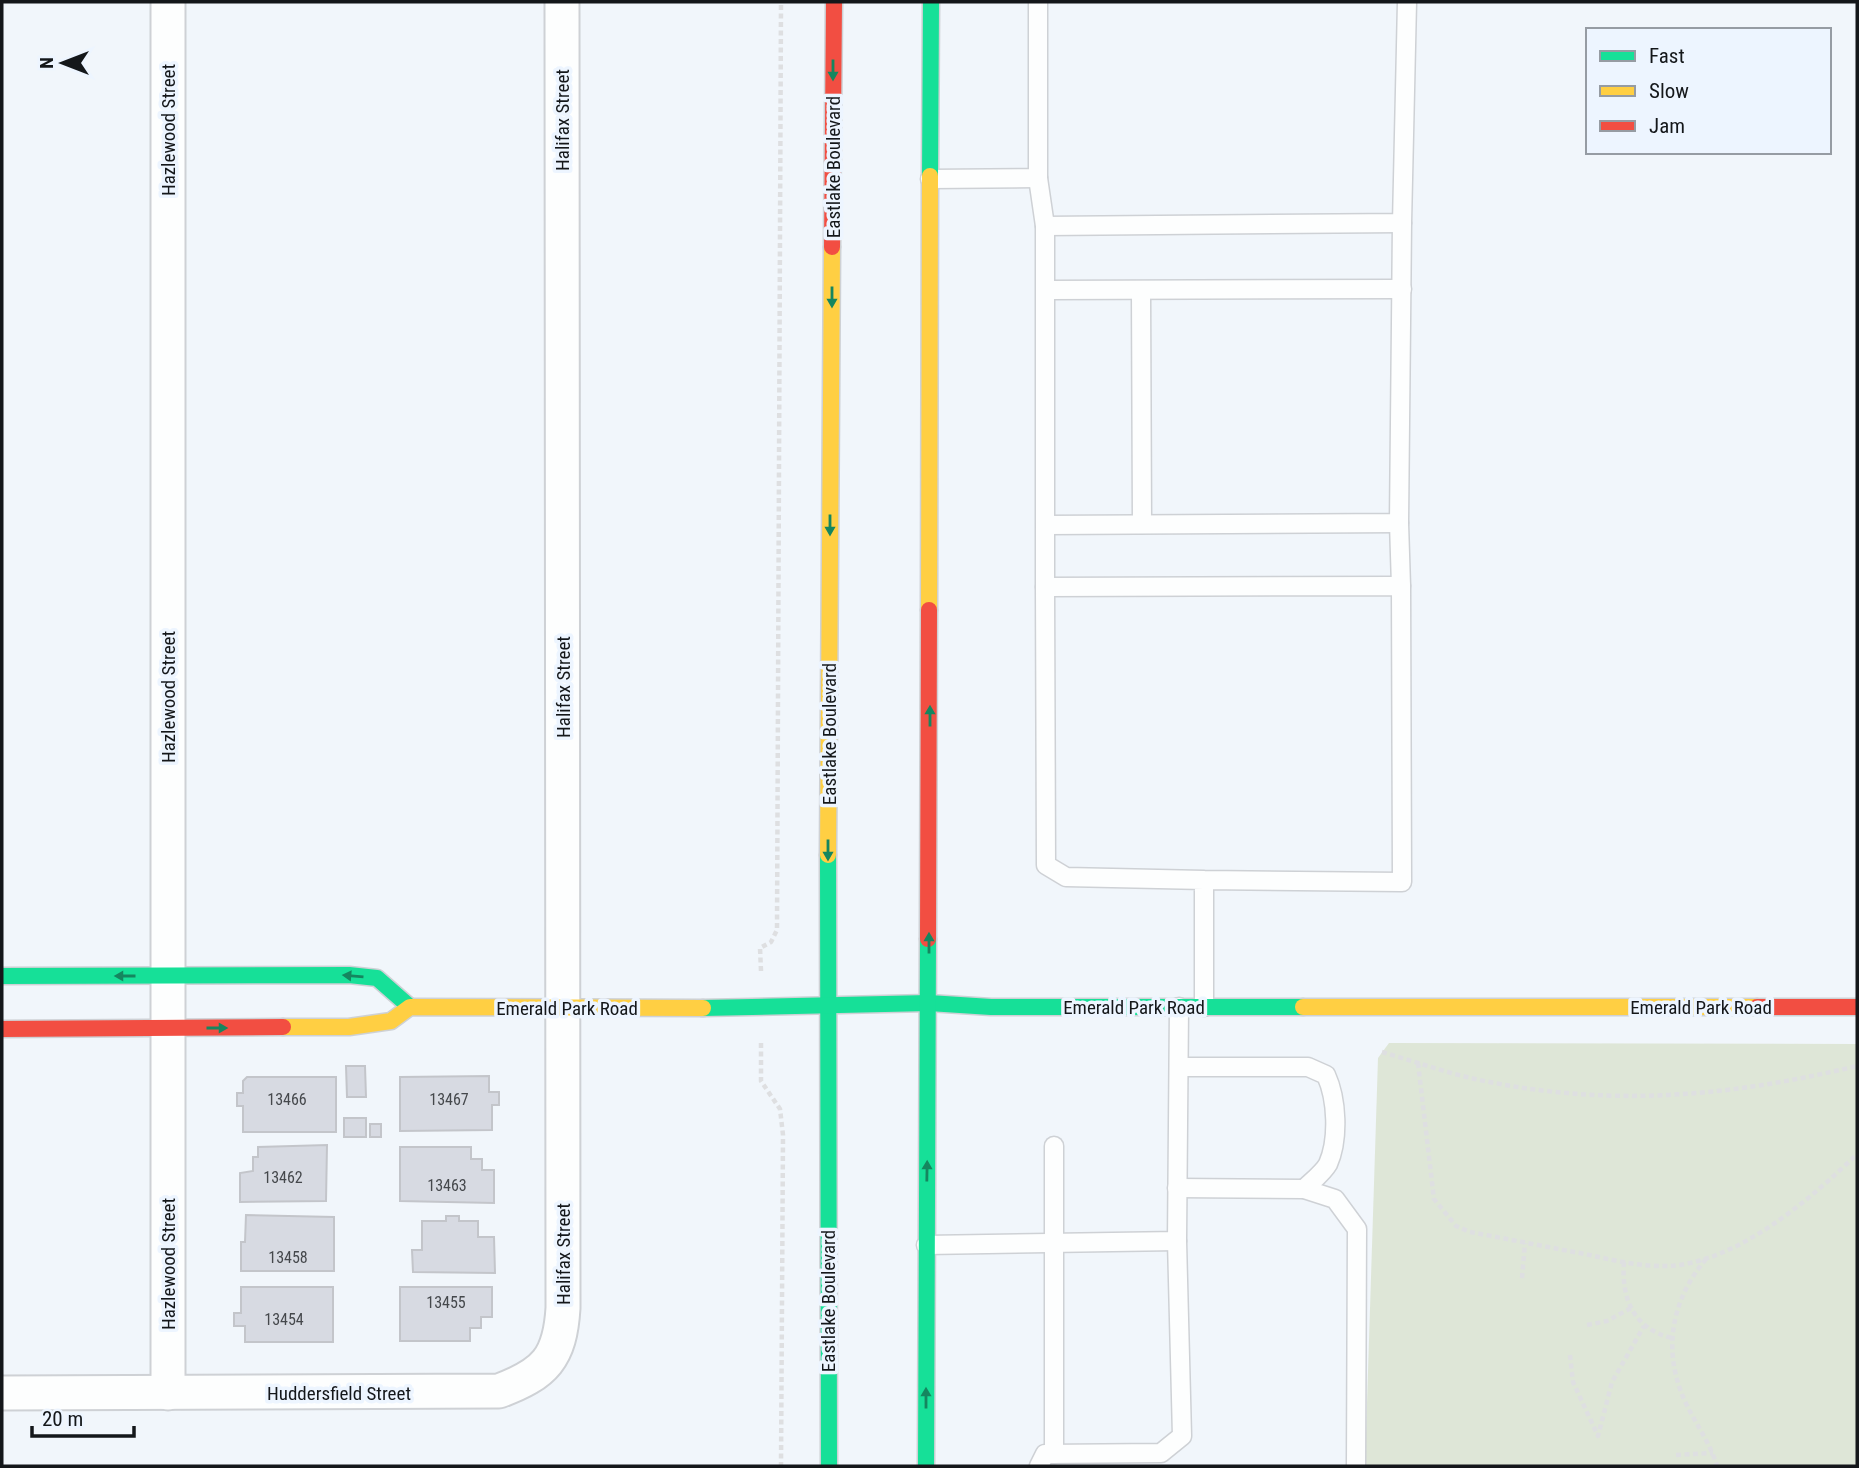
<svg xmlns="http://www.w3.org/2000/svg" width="1859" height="1468" font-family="'Roboto Condensed',sans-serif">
  <rect width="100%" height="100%" fill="#f1f6fb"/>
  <polygon fill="#dee6d7" points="1389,1043 1857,1044 1857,1466 1365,1466 1378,1058"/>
  <g fill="#d7dae2" stroke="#c3c5ca" stroke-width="2">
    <polygon points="346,1066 365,1066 366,1097 347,1097"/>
    <polygon points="489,1076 489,1092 499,1092 499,1105 492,1105 492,1130 400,1131 400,1077"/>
    <polygon points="247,1077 336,1077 336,1132 243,1132 243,1106 237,1106 237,1093 243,1093 243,1081"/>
    <rect x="344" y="1118" width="22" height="19"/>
    <rect x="370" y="1124" width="11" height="13"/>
    <polygon points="327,1145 326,1201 240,1202 240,1173 253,1171 253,1157 258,1157 258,1147"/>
    <polygon points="400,1147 471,1147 471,1159 482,1159 482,1170 494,1170 494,1203 400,1201"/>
    <polygon points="246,1215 334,1217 334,1271 241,1271 241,1242 245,1242"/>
    <polygon points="446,1216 459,1216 459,1221 478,1221 478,1237 494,1237 495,1273 413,1272 412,1250 422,1250 422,1221 446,1221"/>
    <polygon points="241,1287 333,1287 333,1342 245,1342 245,1326 234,1326 234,1313 241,1313"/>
    <polygon points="400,1287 492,1287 492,1317 481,1317 481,1328 470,1328 470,1341 400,1341"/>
  </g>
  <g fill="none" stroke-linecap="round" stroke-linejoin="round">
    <g stroke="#ced1d5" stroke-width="21">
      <g id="lane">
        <polyline points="1038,178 1045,226 1402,223 1407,2"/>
        <polyline points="930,179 1038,178 1038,2"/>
        <polyline points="1045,226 1045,587"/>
        <polyline points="1047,290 1402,289"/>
        <polyline points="1141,292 1142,524"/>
        <polyline points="1399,523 1401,586"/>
        <polyline points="1046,525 1399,523 1402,223"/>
        <polyline points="1204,1007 1204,880 1402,882 1401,586 1045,587 1046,865 1066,877 1204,880"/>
        <path d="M1179 1067H1308L1326 1075C1337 1099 1339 1139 1328 1164 1323 1173 1311 1182 1304 1189"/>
        <polyline points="1054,1146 1054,1454"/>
        <polyline points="1177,1188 1304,1189 1335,1199 1357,1229 1356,1466"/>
        <polyline points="926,1245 1177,1241 1179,1007"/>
        <polyline points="1039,1466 1045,1454 1161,1453 1182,1436 1177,1241"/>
      </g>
    </g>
    <g stroke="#ced1d5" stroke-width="37">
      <g id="street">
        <polyline points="168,2 168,1393"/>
        <path d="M2 1393 499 1391C545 1374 560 1358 563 1308L562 2"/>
      </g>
    </g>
    <g stroke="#ced1d5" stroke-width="19">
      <g id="fast">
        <polyline points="930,176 931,2"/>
        <polyline points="828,855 829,1466"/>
        <polyline points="2,976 349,975 377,978 410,1007"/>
        <polyline points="703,1008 929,1003 991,1007 1303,1007"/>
        <polyline points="926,1466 928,939"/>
      </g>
    </g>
    <g stroke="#ced1d5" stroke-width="19">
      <g id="slow">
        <polyline points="929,610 930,176"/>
        <polyline points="828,855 832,247"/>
        <polyline points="1303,1007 1757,1007"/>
        <polyline points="283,1027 349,1027 391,1021 410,1007 703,1008"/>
      </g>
    </g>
    <g stroke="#ced1d5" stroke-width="19">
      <g id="jam">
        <polyline points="832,247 834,2"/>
        <polyline points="928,939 929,610"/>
        <polyline points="1757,1007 1857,1007"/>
        <polyline points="2,1029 283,1027"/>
      </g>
    </g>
    <g stroke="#dedfe1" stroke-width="4.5" stroke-dasharray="5 3.5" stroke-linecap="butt">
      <polyline points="761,971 760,948 771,942 777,930 781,2"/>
      <polyline points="761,1043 761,1081 780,1109 783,1135 781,1466"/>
      <path d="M1382 1052C1413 1061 1444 1072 1475 1079 1608 1108 1727 1097 1857 1066"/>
      <path d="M1418 1063 1434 1199 1456 1226 1470 1232C1508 1239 1547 1247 1585 1254 1612 1260 1641 1267 1669 1266 1737 1262 1810 1200 1857 1154"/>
      <path d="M1706 1259C1672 1299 1662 1349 1684 1399 1694 1422 1710 1442 1717 1466"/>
      <path d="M1624 1262C1621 1299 1634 1329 1672 1338"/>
      <polyline points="1522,1278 1525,1243"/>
      <polyline points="1587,1325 1607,1321 1631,1308"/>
      <polyline points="1570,1355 1573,1382 1598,1436 1612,1382 1644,1326"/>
      <polyline points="1676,1455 1713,1453"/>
    </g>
    <use href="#lane" stroke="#fdfefe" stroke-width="18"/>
    <use href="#street" stroke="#fdfefe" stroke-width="33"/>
    <use href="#fast" stroke="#16e098" stroke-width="16"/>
    <use href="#slow" stroke="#ffcf43" stroke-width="16"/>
    <use href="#jam" stroke="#f24e42" stroke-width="16"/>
  </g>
  <defs><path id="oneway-solid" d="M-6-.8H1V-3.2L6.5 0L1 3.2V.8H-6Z" transform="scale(1.75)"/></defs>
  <g fill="#15865f">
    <use href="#oneway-solid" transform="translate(833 70) rotate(90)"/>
    <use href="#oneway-solid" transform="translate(832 297) rotate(90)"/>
    <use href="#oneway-solid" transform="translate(830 525) rotate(90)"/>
    <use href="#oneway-solid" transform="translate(930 716) rotate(-90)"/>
    <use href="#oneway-solid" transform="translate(828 850) rotate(90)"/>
    <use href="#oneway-solid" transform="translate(929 943) rotate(-90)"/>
    <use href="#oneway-solid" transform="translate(125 976) rotate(180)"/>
    <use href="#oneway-solid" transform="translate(353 976) rotate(-175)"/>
    <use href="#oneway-solid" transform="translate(217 1028)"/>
    <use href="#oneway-solid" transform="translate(927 1171) rotate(-89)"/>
    <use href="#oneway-solid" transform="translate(926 1398) rotate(-90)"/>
  </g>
  <g text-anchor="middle" stroke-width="7" stroke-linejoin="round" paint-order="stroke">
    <g font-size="16" fill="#45484c">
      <text x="287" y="1105">13466</text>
      <text x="449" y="1105">13467</text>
      <text x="283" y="1183">13462</text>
      <text x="447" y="1191">13463</text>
      <text x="288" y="1263">13458</text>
      <text x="446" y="1308">13455</text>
      <text x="284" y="1325">13454</text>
    </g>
    <g font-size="19" fill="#14171a" stroke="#edf5ff">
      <text transform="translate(562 120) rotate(-90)" y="7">Halifax Street</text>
      <text transform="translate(168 130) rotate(-90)" y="7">Hazlewood Street</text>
      <text transform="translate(833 167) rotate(-90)" y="7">Eastlake Boulevard</text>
      <text transform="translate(563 687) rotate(-90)" y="7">Halifax Street</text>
      <text transform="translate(168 697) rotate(-90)" y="7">Hazlewood Street</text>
      <text transform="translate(829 734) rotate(-90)" y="7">Eastlake Boulevard</text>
      <text x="1134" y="1014">Emerald Park Road</text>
      <text x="1701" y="1014">Emerald Park Road</text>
      <text x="567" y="1015">Emerald Park Road</text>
      <text transform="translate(563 1254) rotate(-90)" y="7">Halifax Street</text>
      <text transform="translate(168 1264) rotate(-90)" y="7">Hazlewood Street</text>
      <text transform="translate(828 1301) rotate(-90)" y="7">Eastlake Boulevard</text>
      <text x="339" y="1400">Huddersfield Street</text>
    </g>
  </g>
  <rect width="1859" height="1468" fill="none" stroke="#14171a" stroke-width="7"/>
  <rect x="1586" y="28" width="245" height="126" fill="#edf5ff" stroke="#969ca3" stroke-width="2"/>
  <rect x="1600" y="51" width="35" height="10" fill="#16e098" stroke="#969ca3" stroke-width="2"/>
  <text x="1649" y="63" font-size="21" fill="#14171a">Fast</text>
  <rect x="1600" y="86" width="35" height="10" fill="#ffcf43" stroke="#969ca3" stroke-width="2"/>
  <text x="1649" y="98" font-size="21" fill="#14171a">Slow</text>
  <rect x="1600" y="121" width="35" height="10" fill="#f24e42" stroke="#969ca3" stroke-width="2"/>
  <text x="1649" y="133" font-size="21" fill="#14171a">Jam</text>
  <g transform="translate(63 63) rotate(270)" stroke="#edf5ff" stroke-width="5" paint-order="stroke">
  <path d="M0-5L12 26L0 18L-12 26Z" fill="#14171a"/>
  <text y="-10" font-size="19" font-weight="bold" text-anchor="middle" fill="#14171a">N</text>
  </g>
  <path d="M32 1426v10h102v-10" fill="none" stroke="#14171a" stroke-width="3.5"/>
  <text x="42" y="1426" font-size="21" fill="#14171a" stroke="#edf5ff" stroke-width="5" paint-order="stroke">20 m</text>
</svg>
